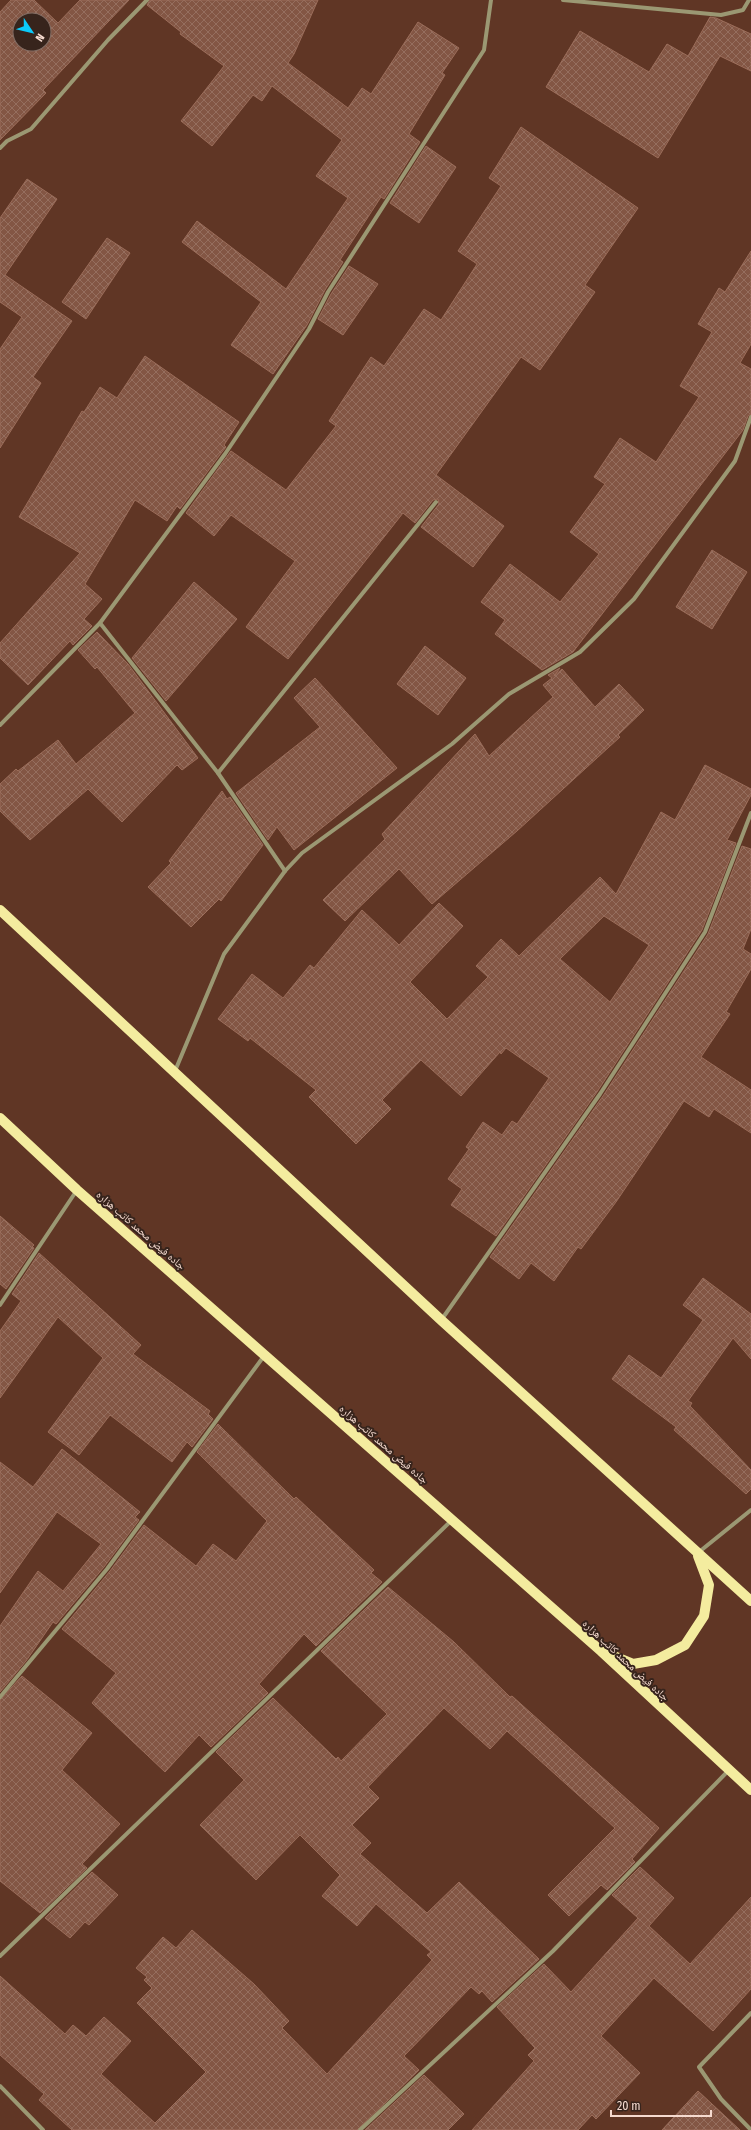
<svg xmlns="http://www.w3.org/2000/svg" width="751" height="2130" font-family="'Fira Sans Condensed','Noto Naskh Arabic',sans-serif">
  <defs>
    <pattern id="building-cross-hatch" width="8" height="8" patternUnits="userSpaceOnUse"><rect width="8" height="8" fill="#835644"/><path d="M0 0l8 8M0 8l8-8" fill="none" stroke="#956e5e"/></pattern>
  </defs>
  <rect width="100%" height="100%" fill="#603625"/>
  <g fill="url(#building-cross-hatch)" stroke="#9b6d5a" fill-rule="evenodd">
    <path d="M11 0H34L58 23 80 0H129L43 90 46 93 0 140V12ZM20 20H44V44H20Z"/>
    <polygon points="150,0 318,0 294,54 288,63 348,108 362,88 371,94 418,22 459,48 442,73 445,75 409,134 420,142 384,199 381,197 340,260 343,262 325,290 307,325 273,374 231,345 261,302 182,242 197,221 286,289 348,198 316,176 342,140 272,86 262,101 253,95 212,146 181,121 224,66 180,34 181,32 147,5"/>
    <polygon points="710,17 716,18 751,34 751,71 720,56 658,158 546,87 580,31 649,72 667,44 688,56"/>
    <polygon points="521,127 638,208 585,285 595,292 540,370 521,357 436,475 504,526 473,567 421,527 439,504 438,499 433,500 415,523 403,513 288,659 246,627 295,561 231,515 214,536 186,513 231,451 286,490 336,426 329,421 371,357 384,366 424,309 441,320 477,264 458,251 501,186 489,178"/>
    <polygon points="426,146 456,167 419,223 390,203"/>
    <polygon points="27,179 57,199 5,275 72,321 33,377 41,383 0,448 0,349 22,317 0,302 0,218"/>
    <polygon points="107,238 130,253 86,319 62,302"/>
    <polygon points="751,251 751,344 740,363 751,369 751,414 748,416 743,430 573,652 542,670 495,634 505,620 481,602 510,564 560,602 599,554 570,532 605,484 594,477 620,438 656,462 699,397 680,386 712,332 698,324 719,288 725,292"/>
    <polygon points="349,266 378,284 343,335 318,319 331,294"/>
    <polygon points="145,356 239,422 224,445 226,447 222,452 180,509 177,506 167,521 135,500 85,584 102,599 84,619 92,626 73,645 70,641 28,685 0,658 0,643 80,553 19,517 82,411 84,412 100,387 117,398"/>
    <polygon points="712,550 747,572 712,629 676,607"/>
    <polygon points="194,582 237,619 166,701 132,658"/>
    <polygon points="97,632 128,664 198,758 182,770 177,765 122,822 88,789 30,840 0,811 0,784 16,769 18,771 58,740 76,764 135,713 97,667 95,669 78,650"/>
    <polygon points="425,646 466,678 438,715 397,684"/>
    <polygon points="560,668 554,676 562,669 595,707 619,684 644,710 618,735 620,737 517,831 432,904 399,869 345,921 323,900 385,839 382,834 475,734 489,756 553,697 543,685 552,678 548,675"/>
    <polygon points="315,678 397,768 294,850 277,827 268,840 236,793 320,727 294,698"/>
    <path d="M705 765 751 789V795L727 840 736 843 702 930 597 1092 496 1236 451 1205 462 1189 448 1179 469 1149 466 1147 483 1122 502 1135 512 1121 517 1124 549 1078 506 1048 501 1054 500 1052 461 1096 421 1060 382 1100 391 1109 356 1144 309 1097 316 1090 250 1038 248 1041 218 1019 252 974 283 998 310 965 314 968 362 910 399 945 439 903 463 926 410 982 447 1019 488 977 476 966 501 939 519 956 600 877 616 894 661 812 675 820ZM604 916 649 945 610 1002 560 959Z"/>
    <polygon points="222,791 227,799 230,797 263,845 221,901 219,899 191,927 148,887 171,863 169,861"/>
    <polygon points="742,846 751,849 751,929 743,949 751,954 751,969 726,1012 730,1014 701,1057 751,1090 751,1133 714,1109 709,1117 684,1101 616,1202 581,1249 578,1247 554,1281 531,1263 519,1279 490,1257 603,1096 708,934"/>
    <polygon points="0,1216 34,1245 32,1247 34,1248 6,1289 0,1284"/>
    <polygon points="39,1253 141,1345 133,1354 210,1411 208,1414 213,1419 192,1447 187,1442 172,1462 110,1415 79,1455 48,1432 103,1358 58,1317 0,1398 0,1331 21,1301 12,1294"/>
    <polygon points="703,1278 751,1314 751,1359 733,1338 688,1401 692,1403 690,1406 751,1470 751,1489 746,1494 674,1430 676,1427 612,1379 629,1355 661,1378 703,1320 683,1305"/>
    <polygon points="218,1424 294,1499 296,1497 374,1570 371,1573 382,1582 316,1646 304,1634 259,1684 268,1693 211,1747 199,1735 165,1772 92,1703 116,1673 62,1629 110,1571 144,1525 196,1566 213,1544 236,1561 267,1521 197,1452"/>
    <polygon points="62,1449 140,1512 135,1517 139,1520 104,1567 56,1624 53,1622 26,1661 0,1692 0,1626 38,1571 63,1591 101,1544 57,1512 0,1593 0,1462 33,1487"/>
    <polygon points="388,1587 454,1642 510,1697 512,1696 659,1828 632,1859 635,1862 607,1890 601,1885 569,1916 548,1895 615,1828 507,1731 490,1749 444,1708 368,1787 379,1798 352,1825 371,1843 360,1854 427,1913 459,1882 539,1959 492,2002 482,1991 479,1994 471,1987 404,2056 419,2070 357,2130 72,2130 39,2100 44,2094 0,2055 0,1976 65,2034 73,2025 86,2036 104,2017 131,2041 101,2074 155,2123 206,2072 137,2003 152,1988 144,1980 147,1977 136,1968 163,1937 176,1948 192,1930 254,1984 289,2021 282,2028 327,2074 432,1960 427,1955 431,1952 376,1904 357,1926 322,1896 340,1875 300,1835 256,1880 200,1825 244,1780 216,1752 273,1698 336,1759 338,1757 341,1761 387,1714 321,1651"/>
    <polygon points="22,1676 92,1733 62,1770 120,1824 82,1864 87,1868 40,1913 0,1881 0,1700"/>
    <polygon points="640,1867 674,1898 649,1926 690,1964 751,1897 751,1989 713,2031 654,1978 601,2036 640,2073 596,2119 592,2115 578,2130 472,2130 534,2061 528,2055 535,2048 497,2007 544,1964 571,1992 638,1918 612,1895"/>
    <polygon points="92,1872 118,1895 89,1925 85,1922 70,1938 45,1918"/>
    <polygon points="424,2075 464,2114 448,2130 365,2130"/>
    <polygon points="698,2091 740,2130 662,2130"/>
  </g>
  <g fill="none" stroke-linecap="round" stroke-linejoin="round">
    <g stroke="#9b9873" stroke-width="4">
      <polyline points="563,0 721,15 743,10 749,0"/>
      <polyline points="0,148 7,141 31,129 108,40 147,0"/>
      <polyline points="100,623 218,773 285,871"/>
      <polyline points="0,725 100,623 225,454 309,329 328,292 484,50 491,0"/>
      <polyline points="218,773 436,502"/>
      <polyline points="175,1071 224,954 285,871 302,853 452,744 509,694 580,652 634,599 735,461 751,417"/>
      <polyline points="0,1305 77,1190"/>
      <polyline points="442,1319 600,1094 705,932 751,813"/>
      <polyline points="699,1552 751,1510"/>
      <polyline points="0,1697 107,1569 264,1356"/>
      <polyline points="0,1956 452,1520"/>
      <polyline points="751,2013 699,2067 721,2099 751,2130"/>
      <polyline points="0,2086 43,2130"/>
      <polyline points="360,2130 553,1951 728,1771"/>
    </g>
    <g stroke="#f4ec9f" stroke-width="10">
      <polyline points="0,910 441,1320 751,1601"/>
      <polyline points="0,1118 77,1190 601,1651 751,1790"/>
      <polyline points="606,1653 633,1664 656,1660 685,1645 704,1616 709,1585 698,1556"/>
    </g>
  </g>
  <g text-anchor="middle" stroke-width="4" stroke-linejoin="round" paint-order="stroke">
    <g font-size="11" fill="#f5dacf" stroke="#37241c">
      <text transform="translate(141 1230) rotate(41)" y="4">جاده فیض محمد کاتب هزاره</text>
      <text transform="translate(384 1444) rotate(41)" y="4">جاده فیض محمد کاتب هزاره</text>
      <text transform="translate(626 1660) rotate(43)" y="4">جاده فیض محمد کاتب هزاره</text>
    </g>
  </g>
  <g transform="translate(32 32) rotate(125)"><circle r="19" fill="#37241c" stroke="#836d64"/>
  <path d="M0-3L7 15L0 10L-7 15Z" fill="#0bcafa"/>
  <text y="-6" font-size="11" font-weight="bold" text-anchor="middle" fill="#f5dacf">N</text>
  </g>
  <path d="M611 2110v6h100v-6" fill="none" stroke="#f5dacf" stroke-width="2"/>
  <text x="617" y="2110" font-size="12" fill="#f5dacf" stroke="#37241c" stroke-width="3" paint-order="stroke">20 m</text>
</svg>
